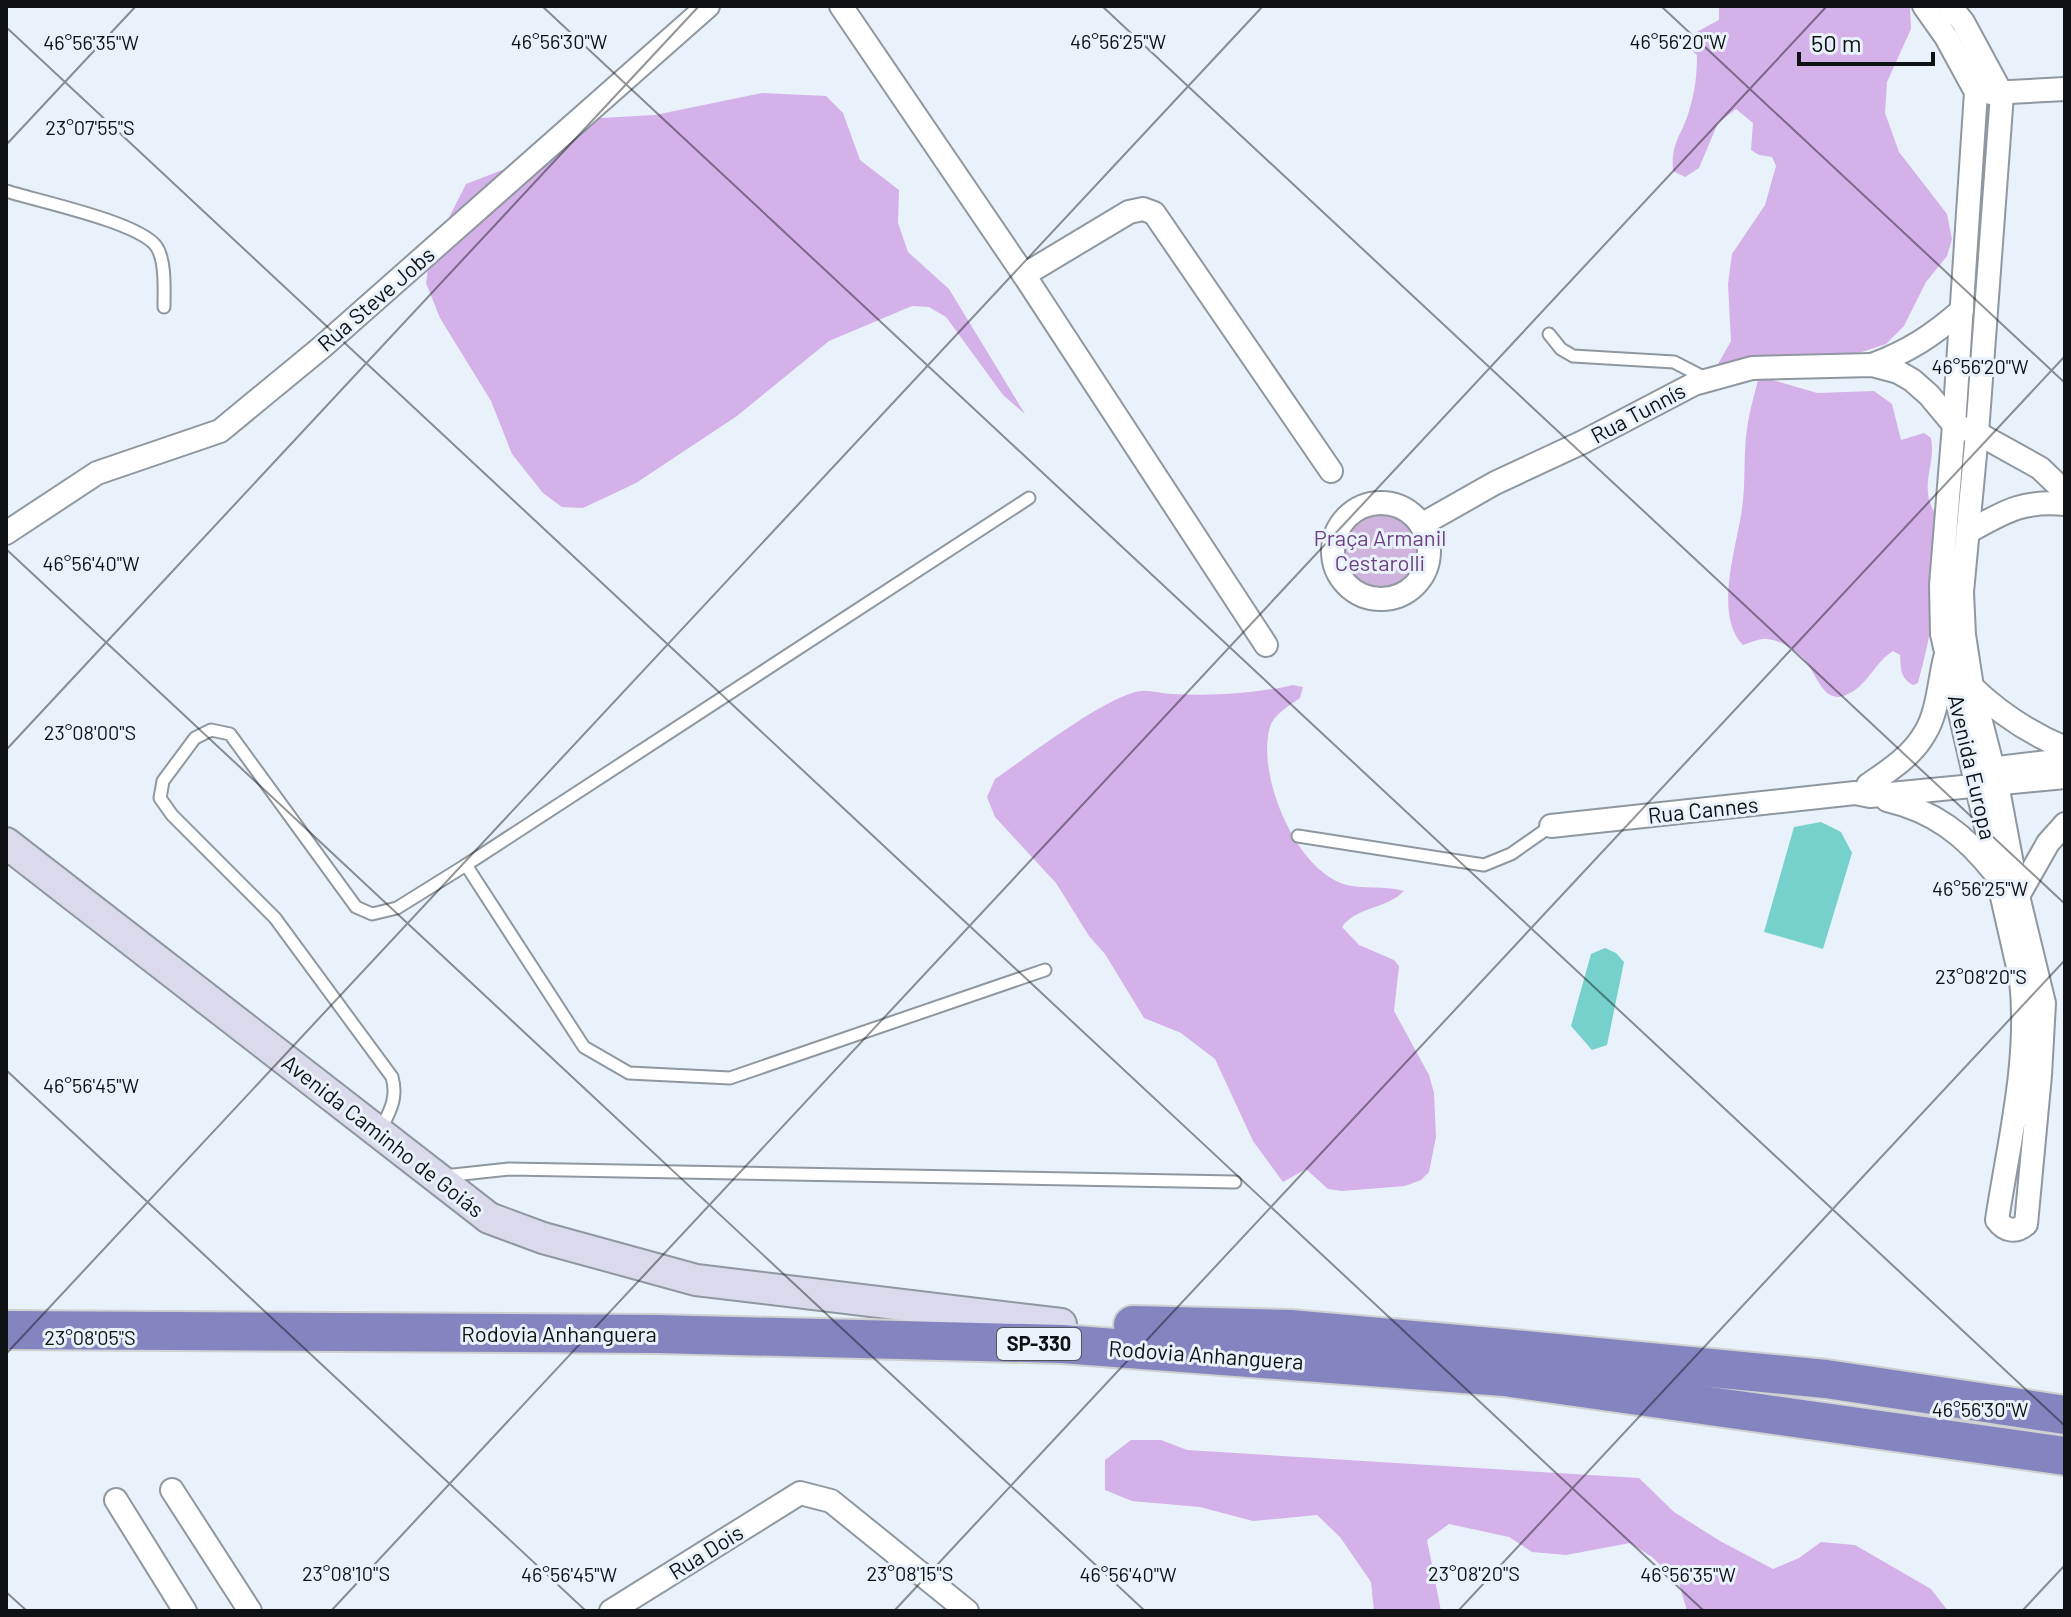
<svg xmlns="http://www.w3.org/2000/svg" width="2071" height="1617" font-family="Barlow,sans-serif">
  <rect width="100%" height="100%" fill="#e9f1fa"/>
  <circle fill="#ceb4dd" cx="1381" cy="551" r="43"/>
  <g fill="#d5b1ea">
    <path d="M1719 6H1910L1911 29 1887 82 1885 113 1899 152 1947 214 1952 239 1947 256 1926 282 1904 326 1886 344 1862 352 1740 371H1728L1718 364 1731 341 1728 284 1732 254 1765 205 1776 166 1772 157 1759 155 1751 150 1753 123 1736 109 1718 123 1699 168 1685 177 1673 171C1671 141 1681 138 1689 111 1695 92 1697 75 1697 55L1687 47 1689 36 1719 20Z"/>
    <polygon points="762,93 826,96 843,113 860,160 899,190 898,223 908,252 949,289 1025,414 1003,395 946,317 929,307 912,306 829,341 737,416 636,483 583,508 562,507 543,493 512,454 491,401 440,318 426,283 430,255 466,184 536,157 579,128 601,118 655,115"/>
    <path d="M1759 376 1817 393 1874 391 1892 404 1901 440 1924 433 1931 438C1935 458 1926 474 1928 493 1928 503 1936 513 1938 523 1946 563 1929 644 1918 683L1913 685C1900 678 1901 669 1900 655L1893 651C1875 662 1868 685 1848 694 1824 707 1816 673 1805 660 1796 650 1780 640 1767 639 1760 638 1750 643 1743 645 1713 615 1737 546 1742 509 1746 483 1743 456 1747 429 1749 412 1755 393 1759 376Z"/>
    <path d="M1293 685 1303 687 1300 698C1289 706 1274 714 1270 727 1256 774 1295 868 1343 884 1362 890 1384 885 1404 891 1385 910 1357 906 1342 927L1359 945 1394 960 1399 966 1394 1011 1429 1075 1434 1093 1436 1137 1429 1172 1421 1180 1405 1186 1342 1191 1328 1189 1306 1169 1283 1182 1253 1141 1215 1059 1181 1033 1144 1018 1105 954 1089 936 1056 883 995 817 987 797 995 779C1026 758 1107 695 1141 691 1151 690 1162 694 1172 694 1213 696 1253 694 1293 685Z"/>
    <polygon points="1131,1440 1161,1440 1187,1450 1639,1478 1674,1512 1720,1541 1773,1569 1799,1558 1821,1542 1855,1545 1931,1589 1948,1611 1687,1611 1679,1583 1652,1557 1630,1543 1566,1555 1532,1552 1509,1537 1449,1524 1427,1540 1441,1611 1374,1611 1371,1582 1340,1537 1317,1515 1253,1521 1200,1507 1132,1501 1105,1490 1105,1460"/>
  </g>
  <g fill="#76d1cd">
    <polygon points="1821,822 1841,832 1852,853 1823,949 1764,932 1794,827"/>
    <polygon points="1605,948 1616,953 1624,962 1607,1045 1592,1050 1571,1026 1591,954"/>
  </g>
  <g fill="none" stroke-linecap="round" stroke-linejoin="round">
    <g stroke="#8f979f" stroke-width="15">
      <g id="service">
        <path d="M6 191C38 201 138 222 156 246 166 260 164 290 164 307"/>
        <polyline points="1549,334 1561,349 1573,356 1674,362 1707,379"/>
        <polyline points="1029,498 466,865 584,1047 629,1073 730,1078 1045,970"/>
        <polyline points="1298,836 1484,865 1511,854 1551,826"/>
        <path d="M381 1129C390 1111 398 1098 392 1077L275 918 172 815 160 798 163 781 195 738 211 730 230 734 356 907 372 914 397 908 466 865"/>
        <polyline points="444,1176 509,1169 1235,1182"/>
      </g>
    </g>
    <g stroke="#8f979f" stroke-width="26">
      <g id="minor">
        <polyline points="841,6 1024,275 1266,645"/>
        <path d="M1924 6 1946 37 1976 92 1954 425 1941 585 1942 634 2021 980C2030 1059 2009 1141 1997 1220 2005 1231 2016 1233 2026 1224L2040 1075 2044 1003 2018 896 1997 784 1972 687 1964 635 1962 592 1977 433 2002 94 1963 22 1950 6"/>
        <polyline points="1990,93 2065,89"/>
        <polyline points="1024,275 1129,212 1143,209 1154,213 1331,471"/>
        <path d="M1872 365C1909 351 1932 336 1962 310"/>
        <circle cx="1381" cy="551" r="48"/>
        <polyline points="1421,525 1495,483 1583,442 1694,384 1752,368 1872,365 1898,372 1912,380 1929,395 1954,425 1977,433 2040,468 2065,492"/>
        <path d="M1968 532C2004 512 2022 500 2065 504"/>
        <polyline points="6,533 97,473 220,431 322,347 708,6"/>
        <path d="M1971 686C1999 713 2029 733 2065 748"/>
        <polyline points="1981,770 2065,760"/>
        <path d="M1868 785C1890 770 1912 756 1925 733 1938 712 1939 682 1945 658"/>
        <path d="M1887 800C1934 811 1965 835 1995 873"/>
        <polyline points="1551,826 1855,793 1870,796 2065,777"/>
        <polyline points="2018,896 2048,843 2065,824"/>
        <polyline points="172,1490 250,1611"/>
        <polyline points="116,1500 185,1611"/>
        <polyline points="611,1611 800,1493 831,1501 967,1611"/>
      </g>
    </g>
    <g stroke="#8f979f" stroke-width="34">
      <polyline id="secondary" points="6,843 489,1218 543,1238 696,1280 1061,1324"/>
    </g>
    <g stroke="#cfd0d0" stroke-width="42">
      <g id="motorway">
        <polyline points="1133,1325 1290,1329 1514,1349 1826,1379 2065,1415"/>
        <polyline points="6,1330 657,1334 1062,1344 1504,1377 2065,1456"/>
      </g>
    </g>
    <use href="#service" stroke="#fff" stroke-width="11"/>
    <use href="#minor" stroke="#fff" stroke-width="22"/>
    <use href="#secondary" stroke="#dadaec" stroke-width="30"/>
    <use href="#motorway" stroke="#8484c1" stroke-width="38"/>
  </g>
  <path fill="none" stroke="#0f1215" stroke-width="2" stroke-opacity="0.45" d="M542 6 2065 1426M1102 6 2065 904M1661 6 2065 383M6 27 1704 1611M6 145 136 6M6 549 1145 1611M6 750 699 6M6 1070 586 1611M6 1354 1263 6M6 1592 27 1611M331 1611 1827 6M894 1611 2065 356M1458 1611 2065 960M2022 1611 2065 1565"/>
  <g text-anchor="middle" stroke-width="6" stroke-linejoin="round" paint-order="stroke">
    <rect fill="#e9f1fa" stroke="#50555a" stroke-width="2" x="997" y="1328" width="84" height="32" rx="6"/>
    <g font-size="20" font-weight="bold" fill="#0f1215">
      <text x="1039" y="1351">SP-330</text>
    </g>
    <g font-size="22" fill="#0f1215" stroke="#e9f1fa">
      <text transform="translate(376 299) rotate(-41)" y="8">Rua Steve Jobs</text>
      <text transform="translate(1638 413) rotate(-28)" y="8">Rua Tunnís</text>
      <text transform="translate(1972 767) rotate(77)" y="8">Avenida Europa</text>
      <text transform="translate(1703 810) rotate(-6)" y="8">Rua Cannes</text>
      <text transform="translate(383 1136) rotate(38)" y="8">Avenida Caminho de Goiás</text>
      <text x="559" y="1342">Rodovia Anhanguera</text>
      <text transform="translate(1206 1355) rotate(4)" y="8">Rodovia Anhanguera</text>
      <text transform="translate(706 1552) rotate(-32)" y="8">Rua Dois</text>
    </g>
    <g font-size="22" fill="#6e4185" stroke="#e9f1fa">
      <text x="1380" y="546">Praça Armanil<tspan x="1380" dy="25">Cestarolli</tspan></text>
    </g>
  </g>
  <g font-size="20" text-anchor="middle" fill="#0f1215" stroke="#e9f1fa" stroke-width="6" stroke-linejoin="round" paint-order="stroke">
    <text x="559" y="49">46°56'30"W</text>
    <text x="1118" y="49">46°56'25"W</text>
    <text x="1678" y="49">46°56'20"W</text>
    <text x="91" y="50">46°56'35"W</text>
    <text x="90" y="135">23°07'55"S</text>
    <text x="1980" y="374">46°56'20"W</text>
    <text x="91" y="571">46°56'40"W</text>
    <text x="90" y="740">23°08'00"S</text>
    <text x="1980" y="896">46°56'25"W</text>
    <text x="1981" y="984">23°08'20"S</text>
    <text x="91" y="1093">46°56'45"W</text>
    <text x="90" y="1345">23°08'05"S</text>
    <text x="1980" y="1417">46°56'30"W</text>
    <text x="346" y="1581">23°08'10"S</text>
    <text x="910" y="1581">23°08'15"S</text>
    <text x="1474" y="1581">23°08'20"S</text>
    <text x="569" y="1582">46°56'45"W</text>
    <text x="1128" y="1582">46°56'40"W</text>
    <text x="1688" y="1582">46°56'35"W</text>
  </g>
  <rect width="2071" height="1617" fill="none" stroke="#0f1215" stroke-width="16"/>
  <path d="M1799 52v12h134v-12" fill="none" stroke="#0f1215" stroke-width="4"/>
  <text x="1811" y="52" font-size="24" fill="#0f1215" stroke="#e9f1fa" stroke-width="6" paint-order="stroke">50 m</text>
</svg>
